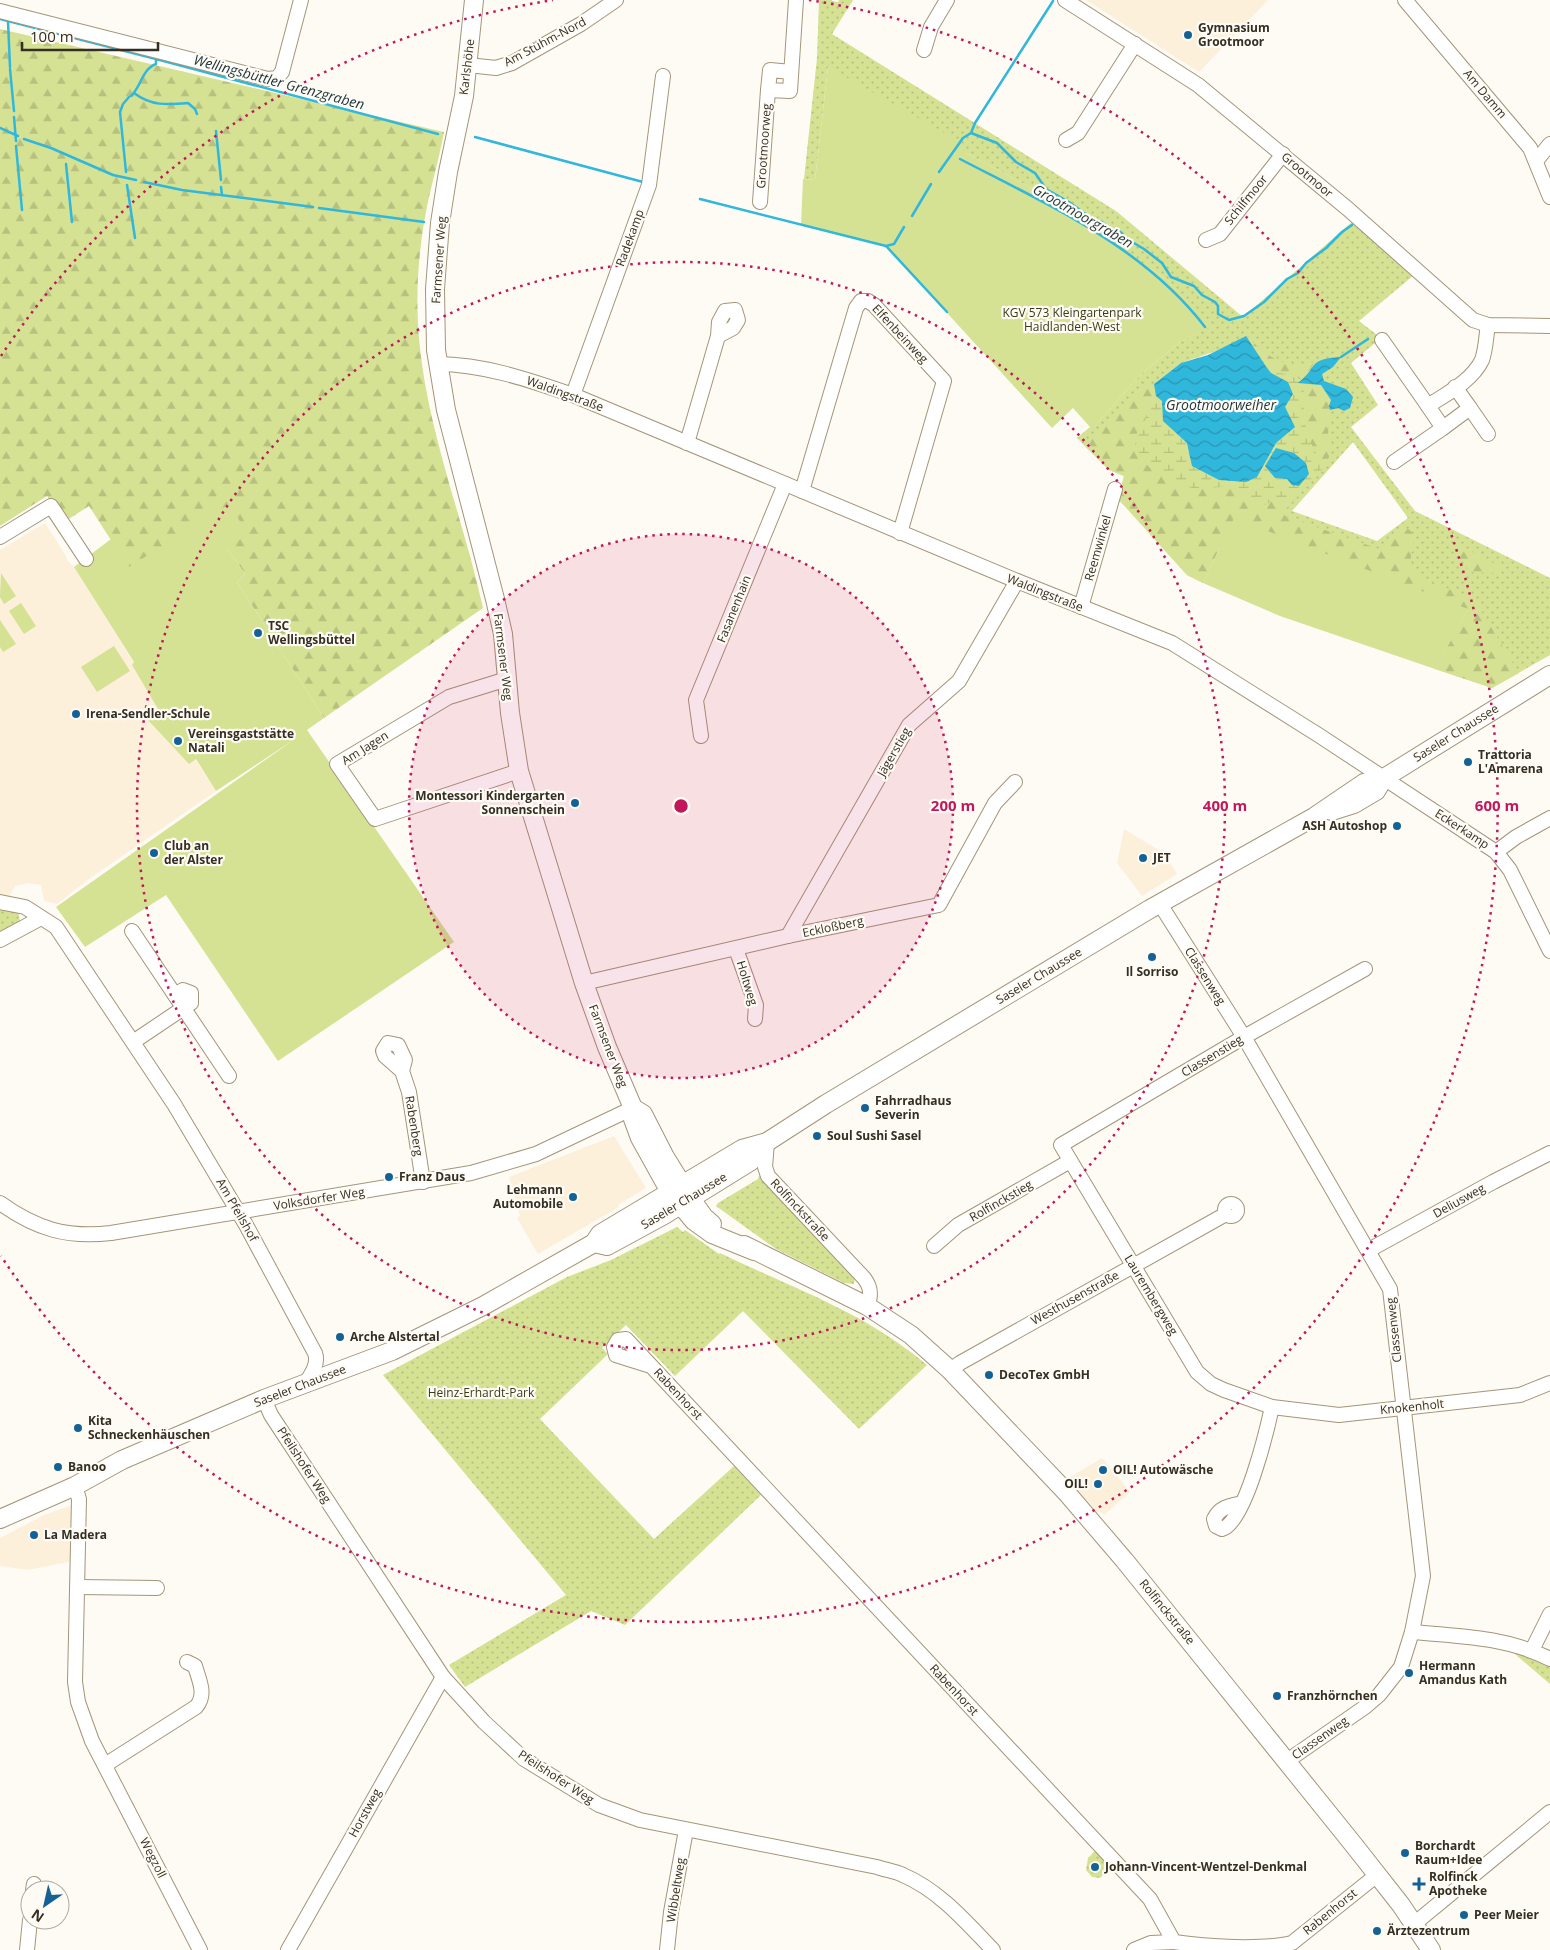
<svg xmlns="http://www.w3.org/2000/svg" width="1550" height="1950" font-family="'Open Sans',sans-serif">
  <defs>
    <pattern id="grass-dots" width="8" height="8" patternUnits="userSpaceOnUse" patternTransform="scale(1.25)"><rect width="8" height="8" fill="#d5e193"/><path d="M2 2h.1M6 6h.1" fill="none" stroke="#b7c17e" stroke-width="1.8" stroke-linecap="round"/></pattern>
    <pattern id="forest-firs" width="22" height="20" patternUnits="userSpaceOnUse" patternTransform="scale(1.25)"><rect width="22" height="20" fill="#d5e193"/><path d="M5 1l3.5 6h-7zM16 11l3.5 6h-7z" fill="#b7c17e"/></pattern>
    <pattern id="wetland-marsh" width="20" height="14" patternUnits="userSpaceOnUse" patternTransform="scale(1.25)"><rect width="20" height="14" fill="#d5e193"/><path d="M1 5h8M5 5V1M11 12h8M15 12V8" fill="none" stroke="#b7c17e"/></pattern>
    <pattern id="water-waves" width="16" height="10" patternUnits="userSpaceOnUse" patternTransform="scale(1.25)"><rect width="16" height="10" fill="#30b7dc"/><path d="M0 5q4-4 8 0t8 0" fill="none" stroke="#2a95b2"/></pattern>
  </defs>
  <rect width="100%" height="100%" fill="#fefbf5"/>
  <g fill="#fdf0da">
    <polygon points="1086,0 1268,0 1199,72"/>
    <polygon points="45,523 66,556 67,560 74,567 134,663 158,709 147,718 189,764 195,759 216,791 89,879 57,904 44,901 41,885 28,883 15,886 9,897 0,895 0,550"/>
    <polygon points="1124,829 1165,854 1177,874 1142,896 1117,863"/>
    <polygon points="614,1136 646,1188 618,1205 619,1207 538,1254 517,1218 520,1216 509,1177"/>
    <polygon points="1102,1458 1130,1492 1104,1515 1100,1511 1098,1513 1067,1479"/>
    <polygon points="75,1504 73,1561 28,1570 0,1566 0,1538 44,1515"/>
  </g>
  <g fill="url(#grass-dots)" fill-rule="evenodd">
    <path d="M819 0H832V1L838 2 839 0H853L832 34 1116 211 1243 317 1353 221 1414 275 1359 321 1381 338 1351 363 1378 405 1351 427 1415 511 1550 578V655L1492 688 1435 669 1468 609 1220 547 1203 583 1187 575 1121 502 1118 501 1124 476 1109 470 1077 438 1090 427H1094L1140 375 1180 342 1209 327 1169 281 1024 184 966 153 828 67 815 180 804 179 817 58ZM1219 350 1294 427 1276 443 1261 468 1154 384 1181 363ZM1353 442 1408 518 1377 541 1292 511Z"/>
    <polygon points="0,908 18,910 20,922 0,933"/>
    <polygon points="759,1176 762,1176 855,1278 854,1284 844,1283 776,1249 716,1206 718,1203 758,1179"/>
    <path d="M677 1227 683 1232 685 1230 719 1254 720 1253C792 1288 865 1312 927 1365L859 1429 743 1311 675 1376 626 1325 602 1348 608 1354 540 1419 654 1539 734 1466 761 1495 625 1625 591 1611 465 1687 449 1665 566 1595 383 1375 567 1277 611 1260Z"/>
    <polygon points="1509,1649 1550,1664 1550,1684"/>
    <polygon points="1095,1851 1111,1868 1100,1878 1092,1877 1086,1870 1088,1858"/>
  </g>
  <g fill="url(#forest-firs)" fill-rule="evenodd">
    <path d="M0 29 444 132C439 160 430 188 425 217 419 251 416 288 418 323 423 421 462 513 483 608L324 718 237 582 245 574 227 548 129 568 89 506 64 522 47 496 0 526Z"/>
    <path d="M1246 336C1271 358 1280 369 1315 362 1310 369 1307 374 1302 380L1304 383 1321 385 1331 400 1329 406 1330 410 1328 434 1332 449 1325 466 1284 511 1285 516 1379 549 1396 532 1408 529C1422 538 1405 555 1413 568 1422 583 1454 590 1470 596L1475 601 1519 673 1492 688 1435 669 1468 609 1220 547 1203 583 1187 575 1121 502 1118 501 1124 476 1109 470 1084 445 1141 387 1154 384 1156 396 1257 477 1276 443 1294 427 1271 373ZM1275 449 1294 453 1275 478 1265 466Z"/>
    <polygon points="1454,545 1459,545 1501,567 1500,571 1492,573 1470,572 1454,549"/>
  </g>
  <path fill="url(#wetland-marsh)" fill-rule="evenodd" d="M1274 372 1291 375 1302 380 1298 383H1304C1303 419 1303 437 1325 466L1292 502C1276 490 1273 507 1257 505 1246 504 1241 493 1232 489 1219 484 1210 490 1198 489 1188 488 1178 482 1169 478 1152 472 1128 454 1137 433 1138 428 1143 424 1145 420 1149 410 1149 405 1156 396L1162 401 1163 421 1187 443 1192 466 1257 477 1276 443 1294 427 1285 407 1288 382 1271 373ZM1275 449 1294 453 1292 485 1287 479 1275 478 1265 466Z"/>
  <g fill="#d5e193">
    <polygon points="828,67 962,143 966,153 1024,184 1169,281 1210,327 1180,342 1140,375 1094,427 1090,427 1073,408 1052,428 886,246 801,225 803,179 815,180"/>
    <polygon points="229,504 248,534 227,548 245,574 237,582 324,718 307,730 454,942 278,1061 166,895 85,947 56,907 295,739 216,791 196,759 189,764 147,719 158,709 132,665 134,662 74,567 111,539 129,567"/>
    <polygon points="1234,518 1468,609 1435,669 1280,616 1203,583"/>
    <polygon points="1,573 16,596 4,604 0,597"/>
    <polygon points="21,603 36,626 24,634 9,611"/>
    <polygon points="0,620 16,644 3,652 0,647"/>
    <polygon points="114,646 130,671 97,692 81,667"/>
  </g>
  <g fill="url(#water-waves)">
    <polygon points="1246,336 1267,368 1271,373 1288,382 1293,394 1285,407 1295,427 1276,443 1257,477 1246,482 1219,480 1192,466 1187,443 1163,421 1162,401 1156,396 1154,384 1181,363 1208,355"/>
    <path d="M1341 357 1333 367 1322 374 1324 381 1346 389 1353 397 1350 408 1344 411 1338 408 1330 410 1329 406 1331 400 1321 385 1298 383C1319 367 1306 359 1341 357Z"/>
    <polygon points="1276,448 1294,453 1306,463 1309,474 1299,486 1292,485 1287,479 1275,478 1265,466"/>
  </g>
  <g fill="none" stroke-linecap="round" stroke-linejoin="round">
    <g stroke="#30b7dc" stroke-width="2.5">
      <polyline points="0,19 156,59 438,134"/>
      <polyline points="8,21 10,67"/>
      <polyline points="10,69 14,111"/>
      <path d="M134 93C151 106 167 105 188 103L195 109 197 114"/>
      <path d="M131 96C141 87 142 69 156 64V59"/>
      <polyline points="14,117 16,141"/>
      <polyline points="0,128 18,136"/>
      <polyline points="216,131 221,180"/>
      <polyline points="971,133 997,143 1016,162 1035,173 1046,189 1069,202 1092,219 1102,222 1110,229 1118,230 1127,239 1144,249 1162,263 1171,277 1194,286 1202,295 1215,302 1218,306 1218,314 1229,320 1244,316 1264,302 1287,279 1298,273 1306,263 1326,248 1342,232 1352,225"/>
      <polyline points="475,137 643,182"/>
      <polyline points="24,139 51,148 113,175 136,180"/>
      <polyline points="16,146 22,210"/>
      <path d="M960 159C1048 205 1143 246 1205 327"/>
      <polyline points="66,164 72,222"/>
      <polyline points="126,172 120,112 123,104 129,97"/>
      <polyline points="939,172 963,138 971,133 975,123 1053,1"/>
      <polyline points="144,182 182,190 313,207"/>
      <polyline points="127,185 135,238"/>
      <polyline points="221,187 222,195"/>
      <polyline points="700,199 886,246 894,244 904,227"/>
      <polyline points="319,208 424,222"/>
      <polyline points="912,216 931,184"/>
      <polyline points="886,246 947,312"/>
      <polyline points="1341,357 1368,339"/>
    </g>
    <g stroke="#a49579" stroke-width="16">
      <g id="minor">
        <polyline points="1065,0 1198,85 1348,209 1473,320 1488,325 1550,326"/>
        <polyline points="1405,0 1530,148 1550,197"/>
        <polyline points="0,11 268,79 277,78 282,72 301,0"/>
        <polyline points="924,50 931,27 947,0"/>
        <polyline points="468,65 496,68 512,63 581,24 616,0"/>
        <polyline points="791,72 770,70 768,90 790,91 796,0"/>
        <polyline points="1066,140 1078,133 1135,44"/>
        <polyline points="1536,161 1550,144"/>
        <polyline points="760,202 768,90"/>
        <polyline points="1206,240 1220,234 1283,154"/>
        <polyline points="1382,340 1428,406"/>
        <path d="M437 364C483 364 530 380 573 395L1017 581 1172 643 1320 736 1496 852 1510 870 1550 951"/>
        <path d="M1455 387 1470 408 1443 428 1428 406C1446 394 1472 381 1482 360 1486 349 1486 336 1488 325"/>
        <polyline points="573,395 649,185 663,76"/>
        <polyline points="1470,408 1488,434"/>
        <polyline points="687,443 718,336 719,322 725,311 735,310 738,320 733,328 718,336"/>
        <polyline points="1394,462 1443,428"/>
        <polyline points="802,491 856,308 861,301 868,301 874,305 944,381 900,533"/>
        <polyline points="0,537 51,506 86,559"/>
        <polyline points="1081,607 1115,489"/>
        <polyline points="507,679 449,697 337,764 375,819 519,771"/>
        <polyline points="701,736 696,700 785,484"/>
        <polyline points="1496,852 1516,837 1550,818"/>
        <path d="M0 902 25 907 56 927 174 1104 246 1225 315 1353C319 1364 311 1375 305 1384"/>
        <polyline points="1160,904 1244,1037 1390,1289 1423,1576 1412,1632 1401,1667 1379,1695 1365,1707 1287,1761"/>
        <polyline points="132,931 229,1076"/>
        <polyline points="788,936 909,725 959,681 1017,581"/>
        <polyline points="0,940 41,918"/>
        <polyline points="736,949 756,1005 755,1019"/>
        <polyline points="1365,969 1244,1037 1061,1145 1197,1372 1211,1384 1224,1390 1272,1407 1339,1415 1520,1395 1550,1383"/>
        <polyline points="584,983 788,936 939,905 995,803 1015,782"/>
        <polyline points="133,1042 191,1003 191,993 183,990 175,995"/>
        <polyline points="402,1071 385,1056 383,1051 388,1043 398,1045 405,1060 402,1071 409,1092 423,1182"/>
        <path d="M767 1142 765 1167 768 1176 864 1278C871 1287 872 1295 867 1306"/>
        <path d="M0 1203C36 1229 67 1238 111 1233L471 1173 536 1154 633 1108"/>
        <circle cx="1231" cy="1210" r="6"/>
        <polyline points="934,1246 958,1225 1070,1161"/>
        <polyline points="1369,1250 1493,1182 1550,1153"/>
        <path d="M651 1366 616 1355 614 1347 618 1340 626 1339 1150 1899 1174 1942C1206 1947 1263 1950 1292 1943L1377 1875"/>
        <polyline points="950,1370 960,1363 1226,1214"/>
        <path d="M264 1399 271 1415 443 1677 484 1722 524 1759 599 1805 640 1820 877 1867C885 1870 895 1871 903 1875 940 1891 966 1922 993 1950"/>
        <polyline points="75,1486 79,1499 75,1682 78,1702 92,1741 200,1950"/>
        <path d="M1242 1503C1229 1506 1220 1507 1214 1519L1216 1526 1222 1529C1245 1523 1267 1430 1272 1407"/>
        <polyline points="78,1587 157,1588"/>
        <path d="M1412 1632C1459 1636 1507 1637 1550 1659"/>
        <polyline points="1532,1650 1550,1614"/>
        <path d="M105 1765 196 1707C207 1695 199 1680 195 1666L187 1662"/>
        <polyline points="33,1890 34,1884"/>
        <polyline points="1414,1924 1550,1812"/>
        <polyline points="27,1950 30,1920"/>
        <polyline points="288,1950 443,1677"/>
        <polyline points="667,1950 671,1912 686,1830"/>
        <polyline points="1134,1950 1151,1943 1174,1942"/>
      </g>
    </g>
    <g stroke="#a49579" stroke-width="20">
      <g id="major">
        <polyline points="474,0 464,96 448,172 440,223 435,289 436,350 446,410 495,599 503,634 510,713 519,771 584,983 607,1047 633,1108 633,1119 640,1138 670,1192 694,1221 712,1234 754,1251"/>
        <polyline points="1332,811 1354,804 1376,791 1384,778"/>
        <polyline points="633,1108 643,1114 665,1157 691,1199 704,1217 712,1224"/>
        <polyline points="594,1243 607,1246 664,1215 751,1161 767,1142"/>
        <polyline points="744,1245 867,1306 911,1335 950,1370 1066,1492 1125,1561 1353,1844 1401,1905 1431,1950"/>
        <polyline points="0,1519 75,1486 122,1460 264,1399 392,1351 483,1306 594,1243 600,1234 742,1149 767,1142 826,1104 1150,909 1314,817 1364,783 1384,778 1550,675"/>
      </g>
    </g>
    <use href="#minor" stroke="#fff" stroke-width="14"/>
    <use href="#major" stroke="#fff" stroke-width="18"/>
  </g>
  <circle cx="681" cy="806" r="272" fill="#c2185b" fill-opacity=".12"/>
  <g fill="none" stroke="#c2185b" stroke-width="2.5" stroke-dasharray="2.5 5">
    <circle cx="681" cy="806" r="272"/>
    <circle cx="681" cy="806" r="544"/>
    <path d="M1 356A816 816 0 0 1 553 0M809 0A816 816 0 1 1 1 1256"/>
  </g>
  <g fill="#146295" stroke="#fefbf5" stroke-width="2">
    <circle cx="1188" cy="35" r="5"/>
    <circle cx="258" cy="633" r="5"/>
    <circle cx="76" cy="714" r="5"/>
    <circle cx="178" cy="741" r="5"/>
    <circle cx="1468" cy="762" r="5"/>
    <circle cx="575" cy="803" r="5"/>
    <circle cx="1397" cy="826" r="5"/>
    <circle cx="154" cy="853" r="5"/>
    <circle cx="1143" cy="858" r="5"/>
    <circle cx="1152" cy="957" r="5"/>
    <circle cx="865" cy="1108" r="5"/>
    <circle cx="817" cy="1136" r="5"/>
    <circle cx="389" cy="1177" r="5"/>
    <circle cx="573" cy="1197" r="5"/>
    <circle cx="340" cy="1337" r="5"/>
    <circle cx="989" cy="1375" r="5"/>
    <circle cx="78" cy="1428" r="5"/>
    <circle cx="58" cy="1467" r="5"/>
    <circle cx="1103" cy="1470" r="5"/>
    <circle cx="1098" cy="1484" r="5"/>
    <circle cx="34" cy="1535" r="5"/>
    <circle cx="1409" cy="1673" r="5"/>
    <circle cx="1277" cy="1696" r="5"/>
    <circle cx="1405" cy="1853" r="5"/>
    <circle cx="1095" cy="1867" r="5"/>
    <path d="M1416.5 1876.5h5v5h5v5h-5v5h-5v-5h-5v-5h5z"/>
    <circle cx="1464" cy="1915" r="5"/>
    <circle cx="1377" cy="1931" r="5"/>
  </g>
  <g text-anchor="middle" stroke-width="4.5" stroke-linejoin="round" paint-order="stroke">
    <g font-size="12" font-weight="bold" fill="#342e23" stroke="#fefbf5" text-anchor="start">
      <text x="1198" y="32">Gymnasium<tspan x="1198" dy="14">Grootmoor</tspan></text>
      <text x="268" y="630">TSC<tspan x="268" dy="14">Wellingsbüttel</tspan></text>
      <text x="86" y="718">Irena-Sendler-Schule</text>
      <text x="188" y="738">Vereinsgaststätte<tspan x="188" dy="14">Natali</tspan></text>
      <text x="1478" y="759">Trattoria<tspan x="1478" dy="14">L'Amarena</tspan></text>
      <text x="565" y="800" text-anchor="end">Montessori Kindergarten<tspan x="565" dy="14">Sonnenschein</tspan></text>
      <text x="1387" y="830" text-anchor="end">ASH Autoshop</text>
      <text x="164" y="850">Club an<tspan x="164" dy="14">der Alster</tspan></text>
      <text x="1153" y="862">JET</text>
      <text x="1152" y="976" text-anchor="middle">Il Sorriso</text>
      <text x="875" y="1105">Fahrradhaus<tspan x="875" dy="14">Severin</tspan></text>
      <text x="827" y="1140">Soul Sushi Sasel</text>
      <text x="399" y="1181">Franz Daus</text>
      <text x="563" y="1194" text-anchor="end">Lehmann<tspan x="563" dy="14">Automobile</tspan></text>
      <text x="350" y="1341">Arche Alstertal</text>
      <text x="999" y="1379">DecoTex GmbH</text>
      <text x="88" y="1425">Kita<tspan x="88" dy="14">Schneckenhäuschen</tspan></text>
      <text x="68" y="1471">Banoo</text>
      <text x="1113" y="1474">OIL! Autowäsche</text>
      <text x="1088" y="1488" text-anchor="end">OIL!</text>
      <text x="44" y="1539">La Madera</text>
      <text x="1419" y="1670">Hermann<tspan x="1419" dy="14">Amandus Kath</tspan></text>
      <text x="1287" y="1700">Franzhörnchen</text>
      <text x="1415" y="1850">Borchardt<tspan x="1415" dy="14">Raum+Idee</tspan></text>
      <text x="1105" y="1871">Johann-Vincent-Wentzel-Denkmal</text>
      <text x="1429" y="1881">Rolfinck<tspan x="1429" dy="14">Apotheke</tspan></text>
      <text x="1474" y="1919">Peer Meier</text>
      <text x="1387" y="1935">Ärztezentrum</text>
    </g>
    <g font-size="12" fill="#342e23" stroke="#fefbf5">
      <text transform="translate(545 42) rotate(-28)" y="4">Am Stühm-Nord</text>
      <text transform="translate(467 67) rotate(-83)" y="4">Karlshöhe</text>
      <text transform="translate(1485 94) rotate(50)" y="4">Am Damm</text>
      <text transform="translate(764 146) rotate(-86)" y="4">Grootmoorweg</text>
      <text transform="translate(1307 175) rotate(40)" y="4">Grootmoor</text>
      <text transform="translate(1246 200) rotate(-51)" y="4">Schilfmoor</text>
      <text transform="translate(630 238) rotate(-70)" y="4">Radekamp</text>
      <text transform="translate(439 260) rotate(-86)" y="4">Farmsener Weg</text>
      <text transform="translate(900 334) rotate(47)" y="4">Elfenbeinweg</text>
      <text transform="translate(565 394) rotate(20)" y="4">Waldingstraße</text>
      <text transform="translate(1098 548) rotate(-74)" y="4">Reemwinkel</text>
      <text transform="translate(1045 593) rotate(22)" y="4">Waldingstraße</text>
      <text transform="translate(734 609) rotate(-68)" y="4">Fasanenhain</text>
      <text transform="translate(503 657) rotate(83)" y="4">Farmsener Weg</text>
      <text transform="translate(1456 733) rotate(-32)" y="4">Saseler Chaussee</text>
      <text transform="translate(365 748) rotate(-32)" y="4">Am Jagen</text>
      <text transform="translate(894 752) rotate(-60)" y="4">Jägerstieg</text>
      <text transform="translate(1462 829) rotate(33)" y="4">Eckerkamp</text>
      <text transform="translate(833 927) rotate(-12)" y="4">Eckloßberg</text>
      <text transform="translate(1039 976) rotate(-31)" y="4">Saseler Chaussee</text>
      <text transform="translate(1205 976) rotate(58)" y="4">Classenweg</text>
      <text transform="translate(747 983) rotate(73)" y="4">Holtweg</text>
      <text transform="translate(608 1046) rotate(69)" y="4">Farmsener Weg</text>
      <text transform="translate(1212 1056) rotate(-31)" y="4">Classenstieg</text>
      <text transform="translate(414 1126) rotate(81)" y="4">Rabenberg</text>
      <text transform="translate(319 1199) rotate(-9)" y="4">Volksdorfer Weg</text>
      <text transform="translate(684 1201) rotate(-31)" y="4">Saseler Chaussee</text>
      <text transform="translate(1001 1201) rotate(-30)" y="4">Rolfinckstieg</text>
      <text transform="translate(1459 1201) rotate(-29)" y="4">Deliusweg</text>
      <text transform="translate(237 1210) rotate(60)" y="4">Am Pfeilshof</text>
      <text transform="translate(800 1210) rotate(47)" y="4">Rolfinckstraße</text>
      <text transform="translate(1151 1295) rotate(59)" y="4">Laurembergweg</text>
      <text transform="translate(1075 1298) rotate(-29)" y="4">Westhusenstraße</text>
      <text transform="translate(1394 1330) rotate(-96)" y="4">Classenweg</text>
      <text transform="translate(300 1386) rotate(-21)" y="4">Saseler Chaussee</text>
      <text transform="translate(678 1394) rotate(47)" y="4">Rabenhorst</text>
      <text transform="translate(1412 1407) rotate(-6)" y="4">Knokenholt</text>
      <text transform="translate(304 1465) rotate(57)" y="4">Pfeilshofer Weg</text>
      <text transform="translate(1167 1612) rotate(51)" y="4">Rolfinckstraße</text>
      <text transform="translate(954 1690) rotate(47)" y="4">Rabenhorst</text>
      <text transform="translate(1320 1738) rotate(-35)" y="4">Classenweg</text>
      <text transform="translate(556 1777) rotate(33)" y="4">Pfeilshofer Weg</text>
      <text transform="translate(365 1813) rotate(-61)" y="4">Horstweg</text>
      <text transform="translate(153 1858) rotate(63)" y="4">Wegzoll</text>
      <text transform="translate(676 1890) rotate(-81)" y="4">Wibbeltweg</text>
      <text transform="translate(1330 1912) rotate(-39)" y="4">Rabenhorst</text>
    </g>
    <g font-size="12" fill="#383d14" stroke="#fefbf5">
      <text x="1072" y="317">KGV 573 Kleingartenpark<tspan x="1072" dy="14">Haidlanden-West</tspan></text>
      <text x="481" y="1397">Heinz-Erhardt-Park</text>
    </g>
    <g font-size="14" font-style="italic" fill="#1d333a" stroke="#fefbf5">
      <text transform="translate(279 82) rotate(15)" y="5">Wellingsbüttler Grenzgraben</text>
      <text transform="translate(1083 216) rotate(30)" y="5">Grootmoorgraben</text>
      <text x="1221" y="410">Grootmoorweiher</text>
    </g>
  </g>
  <circle cx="681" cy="806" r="8" fill="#c2185b" stroke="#fefbf5" stroke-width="2.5"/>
  <g font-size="15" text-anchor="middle" font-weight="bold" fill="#c2185b" stroke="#fefbf5" stroke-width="4.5" stroke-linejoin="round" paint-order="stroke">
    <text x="953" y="811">200 m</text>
    <text x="1225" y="811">400 m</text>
    <text x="1497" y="811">600 m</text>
  </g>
  <g transform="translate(45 1905) rotate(214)"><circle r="24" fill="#fefbf5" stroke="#ada9a1"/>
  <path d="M0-4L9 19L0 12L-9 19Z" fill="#146295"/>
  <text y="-8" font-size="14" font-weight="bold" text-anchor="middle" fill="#342e23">N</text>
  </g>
  <path d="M22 42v8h136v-8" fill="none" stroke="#342e23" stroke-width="2.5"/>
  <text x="30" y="42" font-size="15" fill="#342e23" stroke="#fefbf5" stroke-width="4" paint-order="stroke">100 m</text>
</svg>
